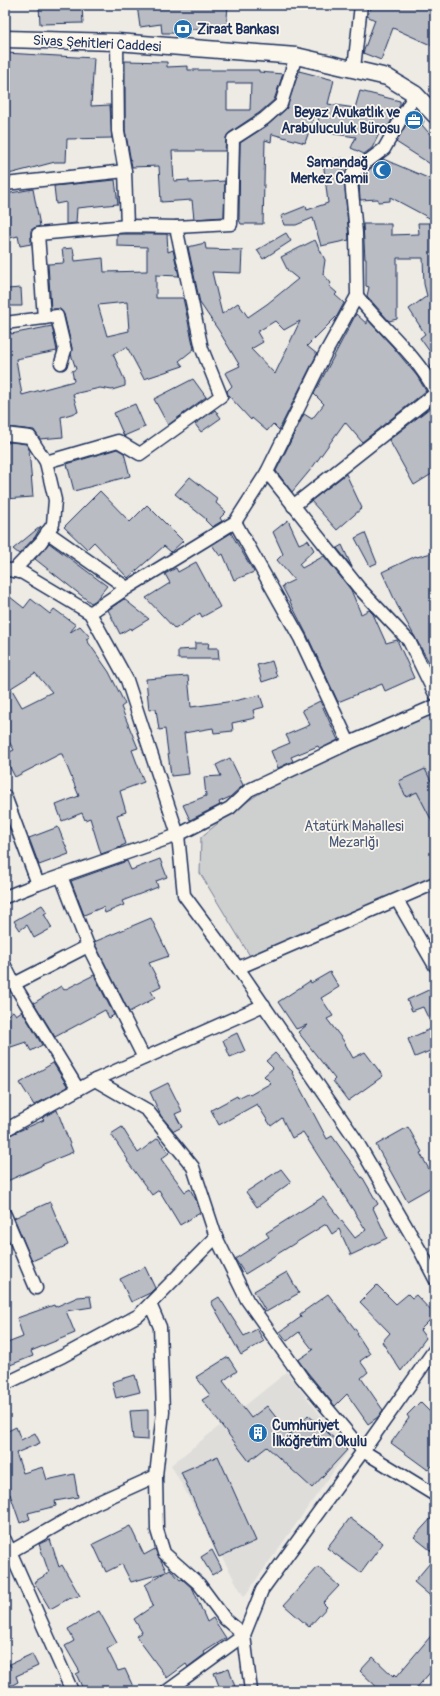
<svg xmlns="http://www.w3.org/2000/svg" width="440" height="1696" font-family="Pangolin,sans-serif">
  <rect width="100%" height="100%" fill="#eeebe4"/>
  <filter id="ink" filterUnits="userSpaceOnUse"><feTurbulence type="fractalNoise" baseFrequency=".025" numOctaves="2"/><feDisplacementMap in="SourceGraphic" scale="8" xChannelSelector="R" yChannelSelector="G"/><feConvolveMatrix kernelMatrix="1 2 1 2 8 2 1 2 1" color-interpolation-filters="sRGB"/></filter>
  <g filter="url(#ink)">
    <polygon fill="#deddda" points="287,1372 348,1451 244,1597 171,1465"/>
    <polygon fill="#cecfcf" stroke="#747f96" points="431,710 435,716 435,889 250,956 200,873 201,837 233,811 275,783"/>
    <g fill="#b9bcc3" stroke="#1b2f5e" fill-rule="evenodd">
      <polygon points="39,5 82,5 83,23 40,24"/>
      <polygon points="137,5 228,5 226,31 191,29 190,33 162,33 161,24 140,27"/>
      <polygon points="373,5 435,5 435,47 393,28 381,60 363,53 375,20 367,16"/>
      <polygon points="5,53 94,58 91,106 110,105 112,138 67,139 66,162 55,162 5,175"/>
      <path d="M125 61 167 62V67L188 66V70H259V72L283 74 274 100 259 113 229 133 226 138 225 151H172L174 181 189 180V183L225 181 224 217 194 219 192 200 161 202 159 166 132 167 125 130ZM227 83H251L250 110H227Z"/>
      <polygon points="299,71 334,80 328,104 355,108 360,91 400,101 400,105 384,134 380,132 372,148 364,154 351,148 356,137 321,132 320,133 317,108 305,143 272,134 271,142 265,140 263,224 241,224 239,220 240,143 268,125 286,109"/>
      <polygon points="413,113 424,121 422,125 435,140 435,167 396,142"/>
      <polygon points="343,158 349,240 321,246 313,218 296,225 284,225 281,216 306,206 307,210 328,203 323,160"/>
      <polygon points="383,159 435,181 435,221 390,197 390,201 378,202 378,199 360,200 359,182 366,172"/>
      <polygon points="115,180 118,204 77,208 76,223 66,224 66,202 56,204 54,186"/>
      <polygon points="33,189 40,226 34,228 31,230 31,244 20,246 18,236 6,239 5,194"/>
      <polygon points="418,223 435,223 435,359 420,338 425,334 409,309 427,296 424,284 423,258 397,258 397,319 389,321 367,296 369,287 366,286 366,259 365,259 363,224 391,224 391,235 419,234"/>
      <polygon points="286,233 291,241 263,259 257,250"/>
      <path d="M117 234H167L168 252 173 250 179 276 156 275V298H183L194 349 179 361 183 366 144 379 127 347 113 354 125 381V386L112 390 100 388 73 394 78 412 61 417 63 437 40 439 34 430 7 427 5 420V332H11V334L52 326 57 351 16 359 22 395 74 381 72 371 76 369 71 354 72 348 64 314 60 309H51L48 264 64 263 62 249 73 248 75 261 103 258 104 272 147 271V247L117 246ZM127 302 129 331 107 336 98 305Z"/>
      <path d="M315 240 325 260 323 274 331 283 329 286 337 293 335 295 344 303 337 316 307 346 317 354 279 430 273 424 267 431 252 418 251 420 228 395 227 391 232 386 225 373 240 366 219 331 200 303 188 247 205 243 206 249 242 250 241 273 212 272 222 314 238 303 248 317 267 304 298 279 288 271 281 257ZM275 321 284 330 300 321 275 374 251 349 263 342 257 332Z"/>
      <polygon points="21,288 22,306 8,306 7,289"/>
      <polygon points="356,314 367,324 367,319 393,347 417,376 426,391 362,442 345,422 312,468 292,492 276,471 304,414 312,419 324,404 314,394"/>
      <polygon points="435,362 435,376 429,367"/>
      <polygon points="193,379 206,397 168,425 154,399"/>
      <polygon points="135,404 145,427 124,436 114,413"/>
      <polygon points="435,404 435,472 414,485 389,440"/>
      <polygon points="215,410 221,418 201,432 195,424"/>
      <polygon points="11,442 26,444 29,449 33,497 5,499 5,444"/>
      <polygon points="117,449 124,453 130,476 74,491 67,464"/>
      <polygon points="346,474 362,508 337,530 311,501"/>
      <polygon points="190,477 218,499 216,503 226,512 220,518 222,521 212,527 205,520 206,519 175,494"/>
      <polygon points="100,491 130,522 147,505 183,541 171,552 164,546 128,578 94,542 87,549 64,527"/>
      <polygon points="288,520 299,544 308,540 314,550 299,564 302,568 324,556 351,590 361,614 369,610 373,614 386,643 397,640 414,678 385,691 382,684 338,702 307,635 282,586 294,580 277,560 283,554 273,532"/>
      <polygon points="41,526 35,537 19,554 13,549"/>
      <polygon points="231,533 254,572 234,580 223,554 220,556 212,545"/>
      <polygon points="365,533 377,563 370,566 355,538"/>
      <polygon points="49,543 107,586 95,601 91,603 35,559"/>
      <polygon points="342,545 352,567 337,548"/>
      <polygon points="435,552 435,673 397,605 382,572 416,556 417,557"/>
      <polygon points="196,562 220,607 202,617 200,613 175,629 146,598 170,583 165,574 176,568 178,572"/>
      <path d="M5 593 24 608 31 599 50 614 54 609 76 625 69 633 80 626 90 637 86 639 109 672 125 704 121 707 138 748 132 750 144 782 120 791 126 812 117 815 126 844 121 846V847L101 854 90 818 85 820 82 813 62 821 56 805 79 796 62 754H60L15 777 5 758V754L14 750 5 735ZM35 673 52 692 22 707 11 688Z"/>
      <polygon points="124,599 149,619 131,630 130,628 120,634 108,610"/>
      <polygon points="195,643 209,643 208,648 218,648 219,659 178,659 178,650 195,649"/>
      <polygon points="272,661 277,677 262,682 257,665"/>
      <polygon points="188,676 191,707 234,701 260,695 264,707 253,710 255,718 232,723 233,731 214,733 213,728 184,733 189,774 171,776 165,729 159,730 156,709 149,710 146,679"/>
      <polygon points="320,701 338,740 320,749 318,746 291,757 293,761 278,768 271,751 290,743 286,735 310,725 302,710"/>
      <polygon points="230,758 243,785 230,797 219,802 220,805 190,820 183,805 206,796 204,777 221,776 216,765"/>
      <polygon points="425,769 431,781 435,779 435,827 417,792 406,797 399,781"/>
      <polygon points="58,827 69,854 39,865 29,838"/>
      <polygon points="160,859 167,877 156,881 158,887 122,901 124,905 105,913 103,907 84,915 71,881 127,861 131,870"/>
      <polygon points="42,905 47,912 44,914 52,928 34,938 27,925 20,930 14,921"/>
      <polygon points="151,918 169,956 149,963 161,986 151,991 155,998 129,1012 94,942"/>
      <polygon points="330,972 339,987 321,998 333,1016 327,1019 343,1040 353,1058 365,1052 383,1076 348,1101 333,1081 335,1079 298,1032 307,1025 296,1029 278,1002 310,981 311,983"/>
      <polygon points="94,975 114,1015 109,1018 105,1010 55,1037 34,1003 61,986 64,990"/>
      <polygon points="435,987 435,1049 415,1057 408,1039 433,1028 423,1007 412,1011 407,1000"/>
      <polygon points="13,1011 16,1015 22,1011 42,1045 31,1051 26,1042 5,1049 5,1017"/>
      <polygon points="237,1033 245,1051 230,1057 223,1040"/>
      <polygon points="275,1053 293,1072 292,1073 327,1139 332,1136 362,1178 363,1178 378,1204 373,1208 387,1238 351,1255 339,1229 332,1234 326,1224 245,1274 235,1259 269,1237 266,1233 323,1197 355,1238 366,1230 303,1132 292,1138 282,1118 271,1126 257,1104 219,1125 211,1110 237,1096 238,1098 248,1093 250,1095 271,1083 264,1076 273,1068 266,1061"/>
      <polygon points="53,1063 68,1087 34,1105 20,1083"/>
      <polygon points="168,1083 182,1111 175,1114 182,1127 174,1131 161,1116 150,1092"/>
      <polygon points="57,1110 73,1152 41,1165 41,1166 5,1182 5,1137 44,1120 42,1118"/>
      <polygon points="122,1127 138,1153 158,1138 169,1153 161,1159 185,1192 190,1189 196,1200 200,1213 180,1225 159,1190 152,1195 127,1161 128,1160 111,1134"/>
      <polygon points="408,1127 422,1152 420,1153 435,1180 435,1185 407,1201 376,1145"/>
      <polygon points="281,1169 291,1182 257,1207 246,1192"/>
      <polygon points="50,1202 68,1245 32,1261 14,1218"/>
      <polygon points="145,1267 155,1288 150,1293 131,1302 120,1279"/>
      <polygon points="287,1272 299,1293 266,1312 254,1291"/>
      <polygon points="377,1285 396,1304 408,1294 412,1298 416,1295 435,1315 420,1330 426,1338 401,1371 382,1342 390,1333 360,1302"/>
      <polygon points="328,1294 358,1333 357,1334 370,1354 360,1361 368,1372 361,1378 383,1410 378,1417 368,1424 347,1394 335,1406 308,1373 298,1360 313,1350 299,1332 287,1341 280,1332 301,1317 300,1314"/>
      <polygon points="90,1296 92,1307 66,1311 75,1333 31,1351 33,1356 5,1367 5,1344 23,1337 17,1318 54,1305 55,1307 78,1297"/>
      <polygon points="219,1297 244,1336 257,1329 264,1341 241,1355 211,1302"/>
      <polygon points="228,1357 237,1371 223,1381 251,1418 267,1406 290,1435 308,1415 347,1450 312,1488 267,1447 249,1461 202,1400 210,1395 196,1377"/>
      <polygon points="135,1375 140,1392 116,1398 112,1382"/>
      <polygon points="420,1402 435,1417 435,1463 428,1470 391,1443 409,1418 407,1415"/>
      <polygon points="148,1410 148,1440 133,1439 130,1411"/>
      <polygon points="16,1427 21,1440 35,1433 40,1443 16,1453 23,1473 43,1467 47,1480 74,1474 78,1497 55,1501 56,1506 28,1513 30,1519 20,1523 10,1494 5,1496 5,1428 7,1428 8,1431"/>
      <polygon points="218,1456 256,1541 219,1557 181,1472"/>
      <polygon points="435,1514 435,1554 414,1537"/>
      <polygon points="350,1518 383,1543 361,1573 327,1548"/>
      <polygon points="130,1526 144,1555 155,1549 167,1572 131,1582 122,1564 106,1572 93,1544"/>
      <polygon points="50,1539 59,1567 62,1565 80,1596 68,1599 50,1609 34,1582 49,1573 39,1544"/>
      <polygon points="212,1550 222,1569 212,1575 201,1557"/>
      <polygon points="435,1557 435,1600 414,1582"/>
      <polygon points="318,1567 339,1586 323,1603 327,1607 309,1627 284,1605"/>
      <polygon points="170,1569 180,1580 182,1579 193,1589 207,1622 213,1618 226,1638 204,1652 205,1654 188,1667 186,1664 167,1678 136,1636 142,1632 134,1619 153,1606 145,1585"/>
      <polygon points="99,1611 117,1643 107,1649 118,1671 125,1669 135,1691 84,1691 76,1674 80,1672 65,1646 74,1641 68,1629"/>
      <polygon points="435,1631 435,1667 414,1691 381,1691 360,1671 373,1657 393,1676 395,1674 397,1676"/>
      <polygon points="32,1654 38,1666 16,1676 18,1682 5,1689 5,1657 11,1667 10,1664"/>
      <polygon points="229,1668 235,1687 221,1691 214,1673"/>
    </g>
    <g fill="none" stroke-linecap="round" stroke-linejoin="round">
      <g stroke="#1b2f5e" stroke-width="15">
        <g id="minor">
          <polyline points="117,42 118,131 125,171 127,226"/>
          <polyline points="354,68 361,5"/>
          <polyline points="5,184 125,171"/>
          <path d="M357 296C383 329 415 353 435 391"/>
          <polyline points="44,318 57,316 65,350 61,363"/>
          <polyline points="5,323 44,318 38,234 127,226 176,227 231,224 233,139 264,119 281,104 296,56"/>
          <polyline points="5,434 30,437 46,462 55,500 53,524 41,542 13,571"/>
          <polyline points="46,462 118,441 140,454 221,396 202,349 176,227"/>
          <polyline points="267,472 359,588 409,641 435,694"/>
          <polyline points="293,506 435,394"/>
          <polyline points="235,522 300,638 349,743"/>
          <polyline points="47,532 127,588"/>
          <polyline points="5,569 23,573 90,613 127,680 178,835 184,895 238,968 356,1140 421,1252 435,1279"/>
          <polyline points="90,613 127,588 235,522 267,472 326,352 357,296 356,233 351,180 353,172 384,149 415,94"/>
          <polyline points="5,796 38,884"/>
          <polyline points="61,876 88,946 144,1058"/>
          <polyline points="5,897 38,884 178,835 230,808 249,790 349,743 435,706"/>
          <polyline points="397,900 435,966"/>
          <polyline points="5,966 14,984 88,946"/>
          <polyline points="238,968 435,883"/>
          <polyline points="14,984 78,1089"/>
          <polyline points="95,1080 147,1110 193,1167 216,1237 247,1300 302,1378 363,1451 435,1495"/>
          <polyline points="5,1130 95,1080 264,1005"/>
          <polyline points="5,1215 36,1288"/>
          <polyline points="5,1384 63,1356 139,1315 216,1237"/>
          <polyline points="156,1476 157,1530 164,1553 199,1584 225,1619 244,1635 167,1691"/>
          <polyline points="5,1540 72,1691"/>
          <polyline points="10,1552 94,1504 156,1476 163,1412 160,1327 150,1304"/>
          <polyline points="251,1691 244,1635 262,1590 363,1451 435,1349"/>
        </g>
      </g>
      <g stroke="#1b2f5e" stroke-width="19">
        <polyline id="tertiary" points="5,39 117,42 296,56 387,77 415,94 435,115"/>
      </g>
      <use href="#minor" stroke="#fbf7ec" stroke-width="12"/>
      <use href="#tertiary" stroke="#fbf7ec" stroke-width="16"/>
    </g>
  </g>
  <defs>
    <g id="bank-disc" transform="scale(1)"><circle r="9.5" fill="#1f6fb2" stroke="#fbf7ec"/><path d="M-6-4H6V4H-6ZM0-2.3a2.3 2.3 0 1 0 0 4.6a2.3 2.3 0 1 0 0-4.6Z" fill="#fff"/></g>
    <g id="office-disc" transform="scale(1)"><circle r="9.5" fill="#1f6fb2" stroke="#fbf7ec"/><path d="M-6-3h4V-5.5h4V-3h4V5H-6ZM-1-4.5V-3h2v-1.5ZM-6 0V1H6V0Z" fill="#fff"/></g>
    <g id="mosque-disc" transform="scale(1)"><circle r="9.5" fill="#1f6fb2" stroke="#fbf7ec"/><path d="M3.5-4.9A6 6 0 1 0 3.5 4.9A5 5 0 1 1 3.5-4.9Z" fill="#fff"/></g>
    <g id="building-disc" transform="scale(1)"><circle r="9.5" fill="#1f6fb2" stroke="#fbf7ec"/><path d="M-4-6H4V6H1V3H-1V6H-4ZM-2.5-4.3h1.7v1.8h-1.7ZM.8-4.3h1.7v1.8H.8ZM-2.5-1h1.7V.8h-1.7ZM.8-1h1.7V.8H.8Z" fill="#fff"/></g>
  </defs>
  <g fill-rule="evenodd">
    <use href="#bank-disc" x="183" y="29"/>
    <use href="#office-disc" x="414" y="120"/>
    <use href="#mosque-disc" x="382" y="170"/>
    <use href="#building-disc" x="258" y="1433"/>
  </g>
  <g text-anchor="middle" stroke-width="3.5" stroke-linejoin="round" paint-order="stroke">
    <g font-size="14" font-weight="bold" fill="#1b2f5e" stroke="#fbf7ec" text-anchor="start">
      <text x="197" y="34">Ziraat Bankası</text>
      <text x="400" y="117" text-anchor="end">Beyaz Avukatlık ve<tspan x="400" dy="16">Arabuluculuk Bürosu</tspan></text>
      <text x="368" y="167" text-anchor="end">Samandağ<tspan x="368" dy="16">Merkez Camii</tspan></text>
      <text x="272" y="1430">Cumhuriyet<tspan x="272" dy="16">İlköğretim Okulu</tspan></text>
    </g>
    <g font-size="14" fill="#1b2f5e" stroke="#fbf7ec">
      <text transform="translate(97 43) rotate(3)" y="5">Sivas Şehitleri Caddesi</text>
    </g>
    <g font-size="14" fill="#48577a" stroke="#fbf7ec">
      <text x="354" y="831">Atatürk Mahallesi<tspan x="354" dy="16">Mezarlğı</tspan></text>
    </g>
  </g>
  <rect width="440" height="1696" fill="none" stroke="#fbf7ec" stroke-width="20"/>
  <rect x="10" y="10" width="420" height="1676" fill="none" stroke="#1b2f5e" stroke-width="1.5" filter="url(#ink)"/>
</svg>
